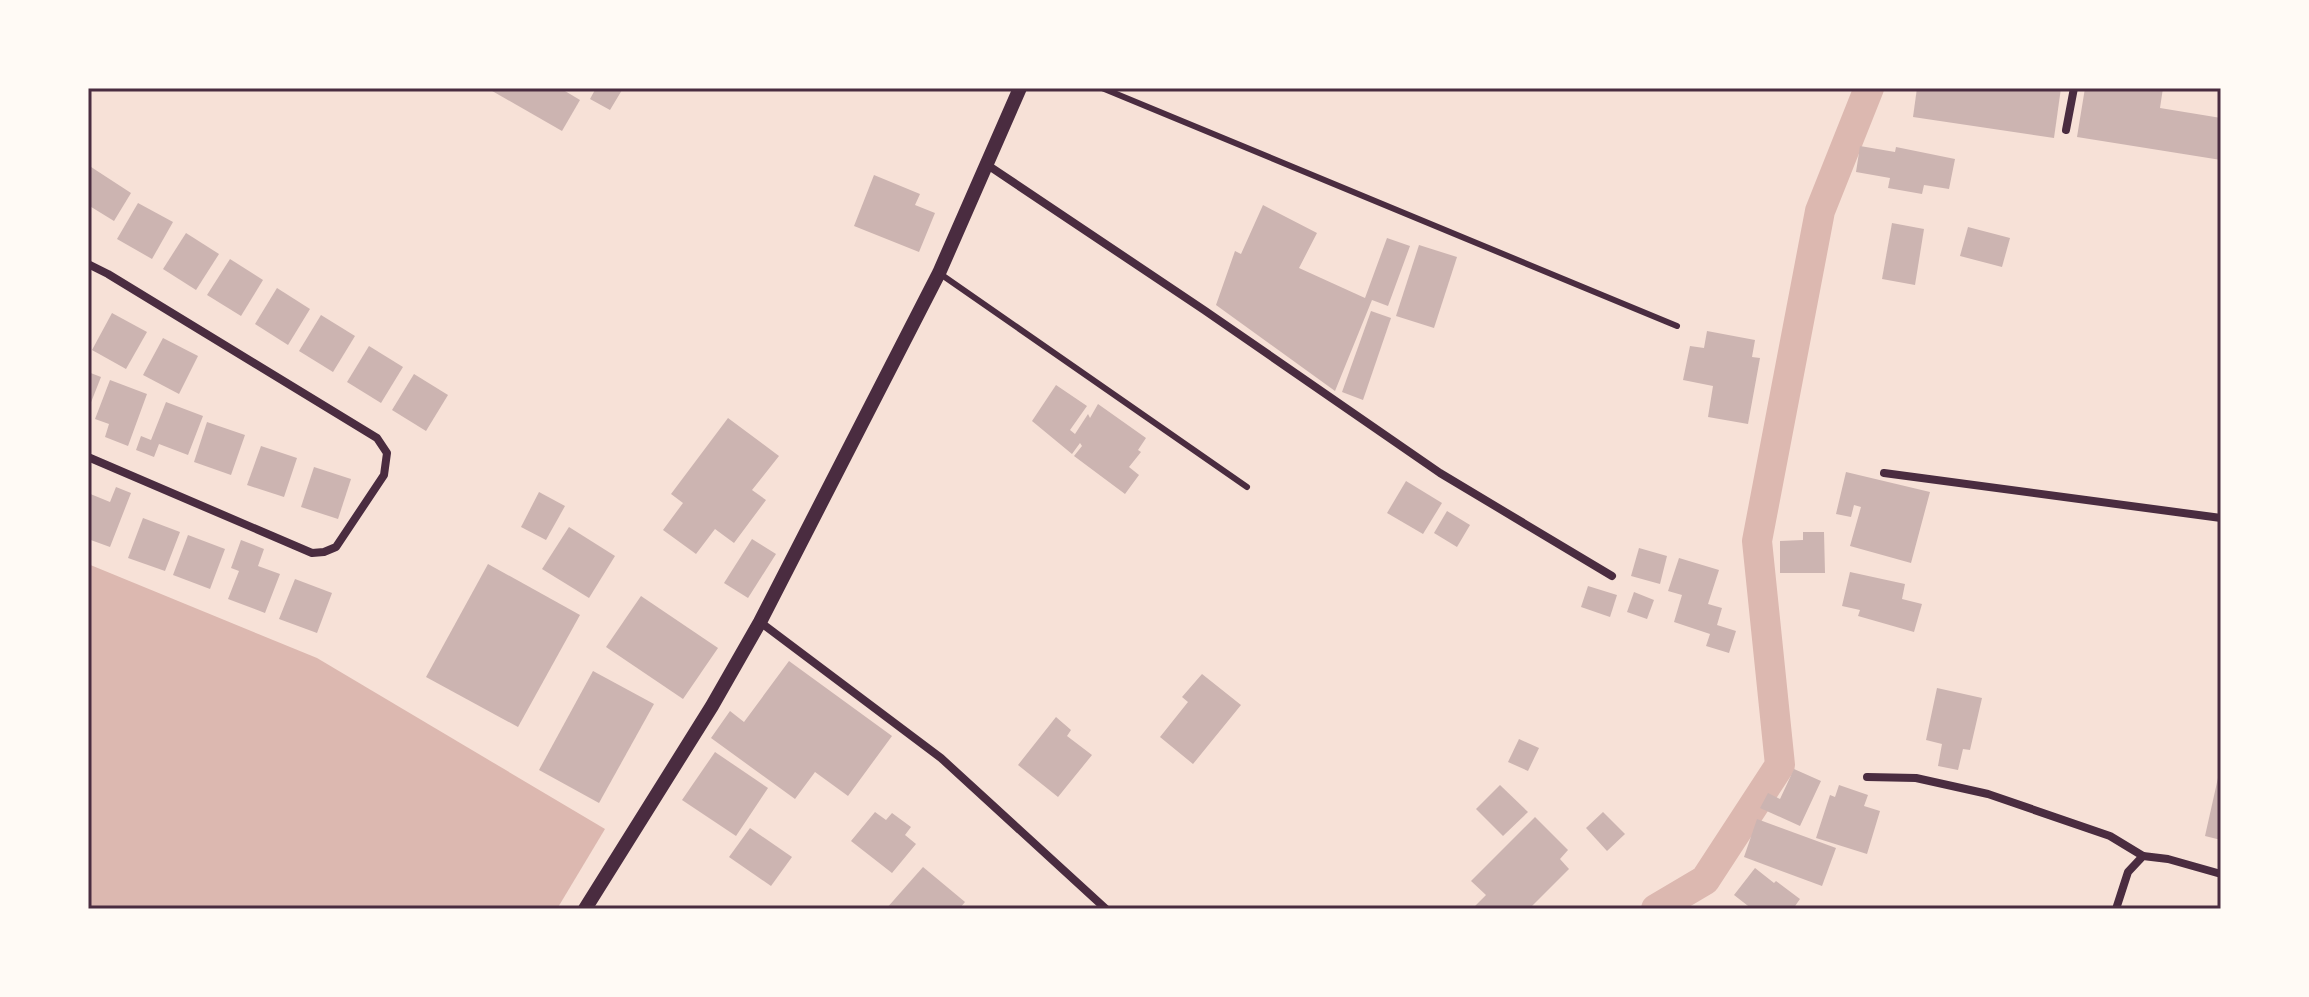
<svg xmlns="http://www.w3.org/2000/svg" width="2309" height="997" font-family="'Times New Roman',serif">
  <rect width="100%" height="100%" fill="#f7e1d7"/>
  <polygon fill="#dcb8b0" points="88,564 317,658 605,829 557,909 88,909"/>
  <g fill="none" stroke-linecap="round" stroke-linejoin="round">
    <polyline stroke="#dcb8b0" stroke-width="30" points="1656,909 1705,880 1780,765 1757,541 1820,211 1869,88"/>
  </g>
  <g fill="#ccb4b1">
    <polygon points="487,88 560,88 580,100 562,131"/>
    <polygon points="596,88 627,88 625,91 622,90 610,110 590,99"/>
    <polygon points="1917,88 2061,88 2054,138 1913,117"/>
    <polygon points="2085,88 2163,88 2160,108 2221,118 2221,160 2077,137"/>
    <polygon points="1860,146 1895,152 1896,147 1955,159 1949,189 1924,185 1922,194 1888,188 1890,178 1856,172"/>
    <polygon points="88,165 131,193 114,221 88,205"/>
    <polygon points="874,175 920,194 915,205 935,213 919,252 854,226"/>
    <polygon points="138,203 173,222 152,259 117,239"/>
    <polygon points="1263,205 1317,233 1299,268 1365,298 1387,238 1410,246 1388,306 1372,300 1335,391 1216,305 1235,251 1241,254"/>
    <polygon points="1892,223 1924,229 1915,285 1882,279"/>
    <polygon points="1968,227 2010,238 2002,267 1960,256"/>
    <polygon points="186,233 219,254 196,290 163,269"/>
    <polygon points="1419,245 1457,257 1434,328 1396,316"/>
    <polygon points="230,259 263,280 241,316 207,295"/>
    <polygon points="277,288 310,309 288,345 255,324"/>
    <polygon points="1371,311 1391,318 1363,400 1342,392"/>
    <polygon points="112,313 147,332 126,369 92,350"/>
    <polygon points="321,315 355,336 333,372 299,351"/>
    <polygon points="1707,331 1755,340 1752,357 1760,358 1748,424 1708,417 1713,386 1683,380 1690,346 1704,348"/>
    <polygon points="163,338 198,356 179,394 143,375"/>
    <polygon points="369,346 403,367 381,403 347,382"/>
    <polygon points="88,372 101,377 88,410"/>
    <polygon points="414,374 448,395 426,431 392,410"/>
    <polygon points="110,380 147,394 128,446 105,437 109,424 95,419"/>
    <polygon points="1056,385 1087,406 1070,430 1075,434 1088,414 1090,418 1098,404 1146,438 1138,450 1141,452 1129,467 1139,475 1125,494 1074,456 1082,446 1080,443 1072,454 1032,421"/>
    <polygon points="166,402 203,416 188,455 159,444 154,457 136,450 141,436 151,440"/>
    <polygon points="728,418 779,456 752,490 766,500 734,543 715,529 696,554 663,530 683,503 671,494"/>
    <polygon points="207,422 245,435 231,475 194,462"/>
    <polygon points="261,446 297,458 284,497 247,485"/>
    <polygon points="314,467 351,479 338,519 301,507"/>
    <polygon points="1846,472 1930,492 1911,563 1850,546 1861,507 1854,505 1851,517 1836,514"/>
    <polygon points="1406,481 1442,503 1423,534 1387,513"/>
    <polygon points="116,487 131,493 110,547 88,539 88,493 110,502"/>
    <polygon points="539,492 565,506 546,540 521,527"/>
    <polygon points="1447,511 1470,525 1457,547 1434,533"/>
    <polygon points="143,518 180,532 165,571 128,558"/>
    <polygon points="569,527 615,556 589,598 542,569"/>
    <polygon points="1803,532 1824,532 1825,573 1780,573 1780,541 1803,540"/>
    <polygon points="188,535 225,549 210,589 173,575"/>
    <polygon points="752,539 776,554 748,598 724,583"/>
    <polygon points="241,540 264,549 258,566 280,574 265,613 228,599 239,571 231,568"/>
    <polygon points="1639,548 1667,556 1660,584 1631,576"/>
    <polygon points="1679,558 1719,570 1708,604 1722,608 1717,625 1736,631 1729,653 1706,646 1710,634 1674,622 1682,595 1668,591"/>
    <polygon points="488,564 580,615 518,727 426,677"/>
    <polygon points="1850,572 1905,584 1902,599 1922,604 1914,632 1858,616 1860,610 1842,606"/>
    <polygon points="295,579 332,593 317,633 279,619"/>
    <polygon points="1588,586 1617,595 1610,617 1581,607"/>
    <polygon points="1634,592 1654,600 1647,619 1627,612"/>
    <polygon points="641,596 718,648 683,699 606,647"/>
    <polygon points="789,661 892,736 848,796 815,772 795,799 711,738 730,711 744,722"/>
    <polygon points="593,671 654,704 599,803 539,770"/>
    <polygon points="1202,674 1241,705 1193,764 1160,737 1188,702 1182,697"/>
    <polygon points="1937,688 1982,698 1970,750 1963,749 1958,770 1938,766 1942,744 1926,740"/>
    <polygon points="1056,717 1071,730 1067,736 1092,755 1058,797 1018,765"/>
    <polygon points="1519,739 1539,748 1528,771 1508,762"/>
    <polygon points="715,752 768,788 736,836 682,800"/>
    <polygon points="1794,769 1821,781 1800,826 1760,808 1768,793 1780,799"/>
    <polygon points="2220,769 2221,769 2221,840 2205,836"/>
    <polygon points="1500,785 1528,812 1503,836 1476,809"/>
    <polygon points="1839,785 1868,795 1864,806 1880,811 1867,854 1816,838 1830,795 1835,797"/>
    <polygon points="875,812 886,820 892,813 911,827 905,835 916,844 892,873 851,841"/>
    <polygon points="1603,812 1625,834 1607,851 1586,828"/>
    <polygon points="1535,817 1568,850 1560,859 1569,869 1529,909 1472,909 1486,895 1471,881"/>
    <polygon points="1757,819 1836,848 1822,886 1744,857"/>
    <polygon points="750,828 792,857 771,886 729,857"/>
    <polygon points="923,867 965,902 959,909 886,909"/>
    <polygon points="1755,868 1774,883 1776,881 1800,899 1793,909 1752,909 1734,895"/>
  </g>
  <g fill="none" stroke-linecap="round" stroke-linejoin="round">
    <g stroke="#4a2c40" stroke-width="6">
      <polyline points="1102,88 1677,326"/>
      <polyline points="939,273 1247,487"/>
    </g>
    <g stroke="#4a2c40" stroke-width="8">
      <polyline points="2066,130 2074,88"/>
      <polyline points="986,164 1204,310 1440,473 1612,576"/>
      <polyline points="88,264 108,274 377,438 387,453 384,475 336,547 324,552 312,553 88,457"/>
      <polyline points="1884,473 2221,518"/>
      <polyline points="760,622 941,758 1106,909"/>
      <polyline points="1867,777 1916,778 1988,794 2110,836 2143,856"/>
      <polyline points="2116,909 2128,872 2143,856 2168,859 2221,874"/>
    </g>
    <polyline stroke="#4a2c40" stroke-width="14" points="585,909 712,706 760,622 939,273 1020,88"/>
  </g>
  <rect width="2309" height="997" fill="none" stroke="#fffaf5" stroke-width="180"/>
  <rect x="90" y="90" width="2129" height="817" fill="none" stroke="#4a2c40" stroke-width="3"/>
</svg>
